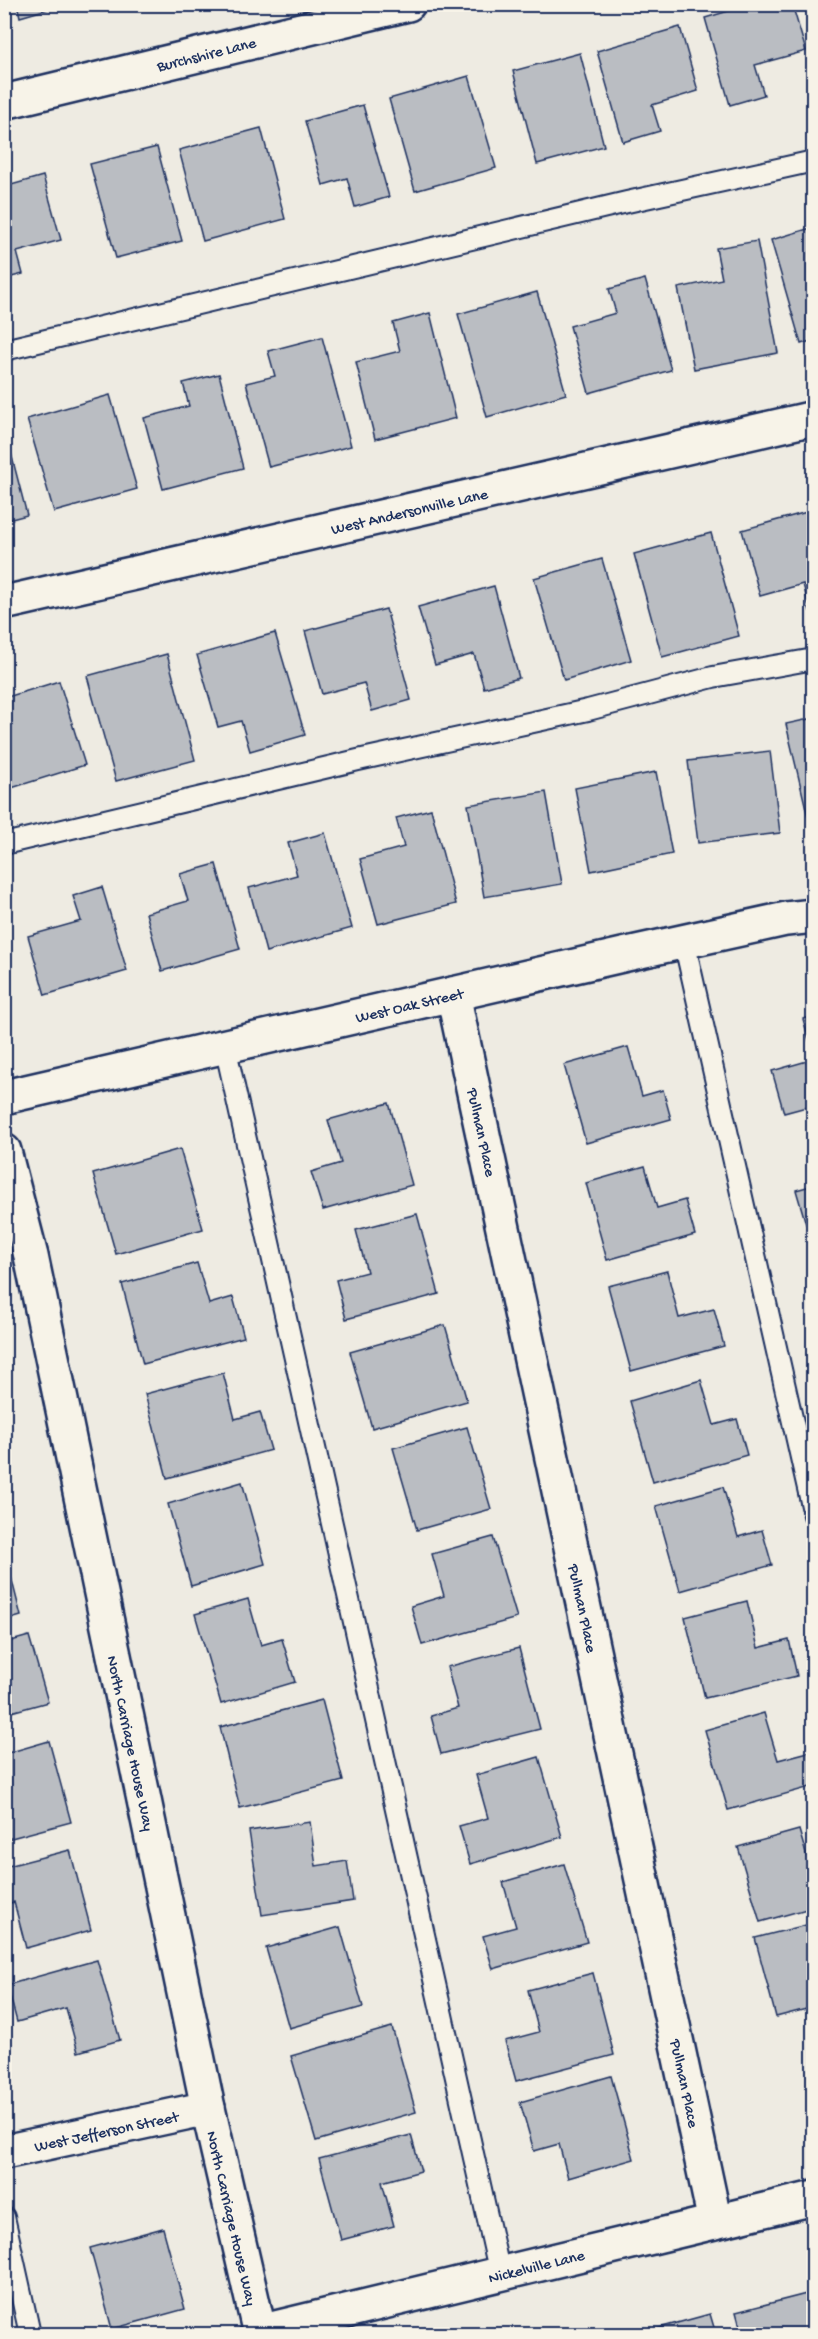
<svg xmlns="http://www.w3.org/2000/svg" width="818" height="2339" font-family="'Gochi Hand',sans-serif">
  <rect width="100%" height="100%" fill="#eeebe2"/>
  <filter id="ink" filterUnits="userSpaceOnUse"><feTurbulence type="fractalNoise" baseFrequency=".0167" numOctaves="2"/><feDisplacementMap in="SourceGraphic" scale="12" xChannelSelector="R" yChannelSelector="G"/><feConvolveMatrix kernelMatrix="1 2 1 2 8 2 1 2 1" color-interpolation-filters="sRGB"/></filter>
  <g filter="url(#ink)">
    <g fill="#babdc2" stroke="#1b2f5e" stroke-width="1.5">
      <polygon points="17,4 65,4 20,17"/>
      <polygon points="752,4 792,4 806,51 755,65 764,95 730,105 705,18"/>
      <polygon points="680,27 698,91 652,105 660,131 623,142 597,51"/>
      <polygon points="580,53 604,146 537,164 513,71"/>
      <polygon points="469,76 496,168 415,191 389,99"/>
      <polygon points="363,105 389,197 355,207 347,178 323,185 305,121"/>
      <polygon points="261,128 285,219 203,241 179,150"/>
      <polygon points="157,147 182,241 116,258 90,164"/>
      <polygon points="43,176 61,240 17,252 23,274 4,279 4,187"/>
      <polygon points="814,227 814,340 801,344 771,240"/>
      <polygon points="757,241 778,353 694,369 678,288 722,279 716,248"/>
      <polygon points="645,279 671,370 589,393 570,326 616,313 609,289"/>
      <polygon points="537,292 566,394 487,417 458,314"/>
      <polygon points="430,313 456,418 375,439 356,362 400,351 393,323"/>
      <polygon points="322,337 351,446 269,467 246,383 275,376 268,351"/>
      <polygon points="219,374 243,468 163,489 144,418 189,406 183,383"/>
      <polygon points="110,395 137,489 54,512 27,419"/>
      <polygon points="4,426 27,515 4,521"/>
      <polygon points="814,510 814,611 810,611 803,584 760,596 742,530"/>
      <polygon points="711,533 739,636 662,657 634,554"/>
      <polygon points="602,559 631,660 564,680 534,578"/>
      <polygon points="494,586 519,678 484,688 474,654 435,665 418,607"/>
      <polygon points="386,609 411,700 372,711 364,683 322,694 305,631"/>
      <polygon points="275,633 305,735 250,751 241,721 218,727 197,655"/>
      <polygon points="167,654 195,760 116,781 87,676"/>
      <polygon points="59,681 85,765 5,790 4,698"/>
      <polygon points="814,718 814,830 811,830 786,724"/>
      <polygon points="770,751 780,833 698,843 688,761"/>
      <polygon points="656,772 672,854 591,871 575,788"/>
      <polygon points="546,792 562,884 484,897 468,805"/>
      <polygon points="431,809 456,904 378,924 360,859 404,847 396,818"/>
      <polygon points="325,833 352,928 266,952 249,888 297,875 288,843"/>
      <polygon points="216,864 240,949 162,971 146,913 188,901 180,874"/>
      <polygon points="102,887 127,971 45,995 28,936 81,921 73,896"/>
      <polygon points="814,1016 814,1057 803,1019"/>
      <polygon points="628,1047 642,1096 663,1090 671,1119 586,1143 564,1065"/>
      <polygon points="814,1059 814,1105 784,1113 772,1071"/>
      <polygon points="389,1103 412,1185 323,1210 311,1172 341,1163 328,1120"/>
      <polygon points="180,1149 203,1229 116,1254 93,1174"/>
      <polygon points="645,1166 657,1208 685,1200 695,1235 607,1260 586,1183"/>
      <polygon points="814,1185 814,1222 806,1224 796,1190"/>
      <polygon points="417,1214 439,1294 346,1319 336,1280 367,1272 356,1230"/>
      <polygon points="197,1263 209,1304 233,1297 244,1337 143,1364 122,1284"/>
      <polygon points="667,1271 679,1318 714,1309 724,1346 631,1371 608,1286"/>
      <polygon points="445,1325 467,1401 372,1428 350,1352"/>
      <polygon points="223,1373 235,1419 260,1412 271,1450 167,1478 145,1394"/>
      <polygon points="701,1380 714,1425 737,1419 747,1455 653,1482 630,1401"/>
      <polygon points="467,1427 491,1509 417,1530 393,1448"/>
      <polygon points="242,1482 265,1564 191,1586 168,1504"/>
      <polygon points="723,1487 738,1537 762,1530 772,1565 680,1591 656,1506"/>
      <polygon points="493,1537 517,1618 422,1645 411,1606 444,1596 432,1554"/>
      <polygon points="4,1549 21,1616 4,1621"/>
      <polygon points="248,1599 261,1645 282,1639 295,1682 221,1704 195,1614"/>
      <polygon points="747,1601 758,1648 789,1640 797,1676 705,1698 685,1617"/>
      <polygon points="29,1636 48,1702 4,1714 4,1643"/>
      <polygon points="519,1648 540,1729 441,1754 431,1716 458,1708 447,1667"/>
      <polygon points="322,1700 343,1781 240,1808 220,1727"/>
      <polygon points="764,1713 778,1760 812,1751 814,1786 728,1810 705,1730"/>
      <polygon points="49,1741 71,1822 4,1840 4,1754"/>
      <polygon points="539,1757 562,1837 470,1864 459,1826 488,1818 476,1775"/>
      <polygon points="310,1822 316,1866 347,1861 353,1901 262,1915 249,1831"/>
      <polygon points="799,1830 809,1864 814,1862 814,1907 760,1922 738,1847"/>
      <polygon points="70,1850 91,1930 26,1948 14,1902 4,1905 4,1867"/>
      <polygon points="564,1864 587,1942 493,1969 483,1936 516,1927 503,1882"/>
      <polygon points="814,1923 814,2007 776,2017 755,1938"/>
      <polygon points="340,1927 363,2007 289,2028 266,1948"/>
      <polygon points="97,1960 120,2040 78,2052 66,2008 17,2022 7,1985"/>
      <polygon points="593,1973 614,2055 516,2081 505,2041 539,2032 528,1990"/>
      <polygon points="392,2027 416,2112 316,2141 291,2056"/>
      <polygon points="611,2076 634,2159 568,2178 559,2144 534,2151 520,2102"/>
      <polygon points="411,2135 421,2171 382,2182 394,2226 341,2240 319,2159"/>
      <polygon points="163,2228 185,2309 112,2329 90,2248"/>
      <polygon points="814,2292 814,2334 742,2334 736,2312"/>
      <polygon points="710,2314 716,2334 637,2334"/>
    </g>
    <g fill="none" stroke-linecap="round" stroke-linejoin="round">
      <g stroke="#1b2f5e" stroke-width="24">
        <g id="service">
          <polyline points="4,350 627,202 814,161"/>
          <polyline points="4,844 358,760 588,710 713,677 814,659"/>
          <polyline points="684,941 814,1515"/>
          <polyline points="225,1046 500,2274"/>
          <polyline points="4,2217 30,2334"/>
        </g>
      </g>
      <g stroke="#1b2f5e" stroke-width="38">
        <g id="minor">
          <polyline points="4,102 408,4"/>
          <polyline points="4,603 814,418"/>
          <polyline points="453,994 715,2222"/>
          <polyline points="4,1151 31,1256 208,2108 260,2334"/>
          <polyline points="4,2152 208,2108"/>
          <polyline points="259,2332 814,2198"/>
        </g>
      </g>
      <g stroke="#1b2f5e" stroke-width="38">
        <polyline id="tertiary" points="4,1097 627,954 786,919 814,916"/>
      </g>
      <use href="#service" stroke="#f7f3e8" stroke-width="20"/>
      <use href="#minor" stroke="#f7f3e8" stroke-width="33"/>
      <use href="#tertiary" stroke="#f7f3e8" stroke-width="33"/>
    </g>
  </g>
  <g text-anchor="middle" stroke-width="4.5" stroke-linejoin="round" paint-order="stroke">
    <g font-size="16" fill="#1b2f5e" stroke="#f7f3e8">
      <text transform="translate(206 53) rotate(-14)" y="6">Burchshire Lane</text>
      <text transform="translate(409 510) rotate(-13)" y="6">West Andersonville Lane</text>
      <text transform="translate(409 1004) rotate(-13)" y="6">West Oak Street</text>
      <text transform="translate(483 1132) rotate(78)" y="6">Pullman Place</text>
      <text transform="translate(584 1608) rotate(78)" y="6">Pullman Place</text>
      <text transform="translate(132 1743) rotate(78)" y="6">North Carriage House Way</text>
      <text transform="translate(686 2083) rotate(78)" y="6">Pullman Place</text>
      <text transform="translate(106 2130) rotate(-12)" y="6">West Jefferson Street</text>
      <text transform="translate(233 2218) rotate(77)" y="6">North Carriage House Way</text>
      <text transform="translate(536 2265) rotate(-14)" y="6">Nickelville Lane</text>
    </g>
  </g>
  <rect width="818" height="2339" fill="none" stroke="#f7f3e8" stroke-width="24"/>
  <rect x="12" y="12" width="794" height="2315" fill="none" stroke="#1b2f5e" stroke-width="2" filter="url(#ink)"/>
</svg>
